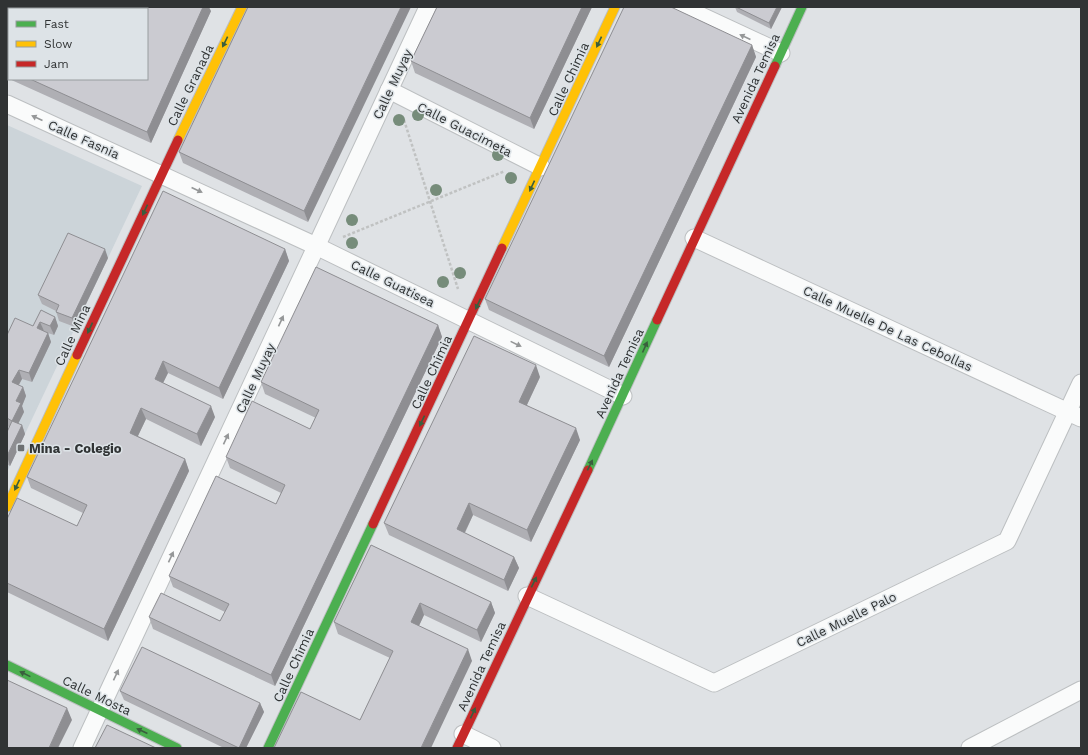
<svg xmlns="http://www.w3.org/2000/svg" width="1088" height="755" font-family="'Work Sans',sans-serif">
  <rect width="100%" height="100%" fill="#dfe2e5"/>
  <polygon fill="#ccd4d9" points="7,125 142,186 7,472"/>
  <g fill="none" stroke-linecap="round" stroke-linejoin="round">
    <g stroke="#bcbfc1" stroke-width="19">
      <g id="street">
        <polyline points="682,7 781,53"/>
        <polyline points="389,90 541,167"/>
        <polyline points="7,104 316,246 623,396"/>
        <polyline points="694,238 1081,418"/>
        <polyline points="527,596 714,683 1007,541 1081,383"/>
        <polyline points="463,734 492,748"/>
        <polyline points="82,748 428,7"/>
        <polyline points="970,748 1081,690"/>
      </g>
    </g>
    <g stroke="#bcbfc1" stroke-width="11">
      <g id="fast">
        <polyline points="775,66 802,7"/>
        <polyline points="588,470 657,320"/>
        <polyline points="7,665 177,748"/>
        <polyline points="268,748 373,524"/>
      </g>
    </g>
    <g stroke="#bcbfc1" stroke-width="11">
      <g id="slow">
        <polyline points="178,140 242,7"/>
        <polyline points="502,248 615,7"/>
        <polyline points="7,507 77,355"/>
      </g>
    </g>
    <g stroke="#bcbfc1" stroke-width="11">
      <g id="jam">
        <polyline points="657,320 775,66"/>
        <polyline points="77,355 178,140"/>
        <polyline points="373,524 502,248"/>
        <polyline points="457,748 588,470"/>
      </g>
    </g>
    <g stroke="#c0c2c2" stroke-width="2.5" stroke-dasharray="3 2" stroke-linecap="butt">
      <polyline points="404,120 458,289"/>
      <polyline points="343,237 505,171"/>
    </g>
    <use href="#street" stroke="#fafbfb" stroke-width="17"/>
    <use href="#fast" stroke="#4caf50" stroke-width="9"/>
    <use href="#slow" stroke="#ffc107" stroke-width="9"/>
    <use href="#jam" stroke="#c62828" stroke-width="9"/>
  </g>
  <g fill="#768c7a">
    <circle cx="418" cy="115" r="6"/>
    <circle cx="399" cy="120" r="6"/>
    <circle cx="498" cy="155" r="6"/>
    <circle cx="511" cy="178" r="6"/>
    <circle cx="436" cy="190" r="6"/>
    <circle cx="352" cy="220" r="6"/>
    <circle cx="352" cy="243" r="6"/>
    <circle cx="460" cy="273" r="6"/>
    <circle cx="443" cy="282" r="6"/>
  </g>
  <g fill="#afafb4" fill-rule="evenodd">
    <path d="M7 7 211 11 151 143 7 78ZM9 9 147 79H9Z"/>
    <polygon points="248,7 308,222 183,163 179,152"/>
    <polygon points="437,7 592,7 534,129 415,73 411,61"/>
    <polygon points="735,7 782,7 771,29 737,12"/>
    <polygon points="752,45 756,57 609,367 489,310 485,299"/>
    <polygon points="285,249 289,261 223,399 168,373 163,383 215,417 201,446 146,419 138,436 185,459 189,471 108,641 7,592 7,519 77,526 83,513 31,488 27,477"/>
    <polygon points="108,258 75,327 59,321 56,311 42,304 38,295"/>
    <polygon points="41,310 55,317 58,326 54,335 45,332 48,333 51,342 32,382 22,379 19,385 23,387 26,396 22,406 24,412 18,424 22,425 25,434 10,466 7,464 7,432 9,427 7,426 7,335 33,326"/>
    <polygon points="438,325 442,337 275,686 153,629 149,617 220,621 225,612 173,587 169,576 276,504 281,493 230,468 226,457 310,429 316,418 265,394 261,382"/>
    <polygon points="540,377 527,405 580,440 531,542 473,515 465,533 514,557 519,568 508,591 389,535 384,523"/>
    <polygon points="371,545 491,602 495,613 481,642 424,615 419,626 472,661 360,720 390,658 338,634 334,622"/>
    <polygon points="120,691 260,703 264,712 246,748 224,748 124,700"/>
  </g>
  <g fill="#8e8e92">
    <polygon points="203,7 209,7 211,11 151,143 147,132"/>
    <polygon points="401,7 411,7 308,222 304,211"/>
    <polygon points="582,7 592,7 534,129 530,118"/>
    <polygon points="777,7 782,7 771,29 769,23"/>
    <polygon points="752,45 756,57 609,367 604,356"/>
    <polygon points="105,249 108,258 75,327 72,318"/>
    <polygon points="285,249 289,261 223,399 219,388"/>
    <polygon points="55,317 58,326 54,335 50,326"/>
    <polygon points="40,322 44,331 37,328"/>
    <polygon points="438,325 442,337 275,686 271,675"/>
    <polygon points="48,333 51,342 32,382 29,373"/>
    <polygon points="163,361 168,373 159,391 155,379"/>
    <polygon points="536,365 540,377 523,413 519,402"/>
    <polygon points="19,370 22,379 15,391 12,382"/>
    <polygon points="23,387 26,396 22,406 24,412 15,430 12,421 16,401"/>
    <polygon points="211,406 215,417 201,446 197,434"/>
    <polygon points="141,408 146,419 134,444 130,433"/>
    <polygon points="22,425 25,434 10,466 7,456"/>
    <polygon points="576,428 580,440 531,542 527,530"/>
    <polygon points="185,459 189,471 108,641 104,629"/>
    <polygon points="469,503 473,515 461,540 457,529"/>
    <polygon points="514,557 519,568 508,591 504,580"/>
    <polygon points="491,602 495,613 481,642 477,630"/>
    <polygon points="420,603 424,615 415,634 411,622"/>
    <polygon points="468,649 472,661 431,748 421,748"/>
    <polygon points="260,703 264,712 246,748 239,748"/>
    <polygon points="67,708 72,720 58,748 49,748"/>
  </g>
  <g fill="#cbcbd1" stroke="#8e8e92">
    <polygon points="7,7 203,7 147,132 30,79 147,79 147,9 9,9 9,70 7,69"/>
    <polygon points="248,7 401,7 304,211 179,152"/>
    <polygon points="437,7 582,7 530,118 411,61"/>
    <polygon points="624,7 671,7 752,45 604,356 485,299"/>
    <polygon points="736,7 777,7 769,23"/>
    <polygon points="163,191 285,249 219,388 163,361 155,379 211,406 197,434 141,408 130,433 185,459 104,629 7,583 7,519 17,498 77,526 87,505 27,477"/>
    <polygon points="68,233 105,249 72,318 56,312 59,305 38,295"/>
    <polygon points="316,267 438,325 271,675 149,617 161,593 220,621 229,604 169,576 216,476 276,504 285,485 226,457 252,401 310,429 319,410 261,382"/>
    <polygon points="41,310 55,317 50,326 40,322 37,328 48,333 29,373 19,370 12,382 23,387 16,401 21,403 12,421 7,418 7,335 15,318 33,326"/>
    <polygon points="474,336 536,365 519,402 576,428 527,530 469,503 457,529 514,557 504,580 384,523"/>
    <polygon points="12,421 22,425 7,456 7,432"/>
    <polygon points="371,545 491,602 477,630 420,603 411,622 468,649 421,748 274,748 301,692 360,720 393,651 334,622"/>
    <polygon points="142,647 260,703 239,748 120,691"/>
    <polygon points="7,680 67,708 49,748 7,748"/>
    <polygon points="107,725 156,748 95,748"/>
  </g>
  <defs><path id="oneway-solid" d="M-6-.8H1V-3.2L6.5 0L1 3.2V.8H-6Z"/></defs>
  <g fill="#959798">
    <use href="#oneway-solid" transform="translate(745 37) rotate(-155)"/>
    <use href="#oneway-solid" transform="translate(37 118) rotate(-156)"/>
    <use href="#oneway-solid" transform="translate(197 190) rotate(25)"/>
    <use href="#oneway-solid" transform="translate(281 321) rotate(-65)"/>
    <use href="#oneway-solid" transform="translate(516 344) rotate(26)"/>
    <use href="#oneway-solid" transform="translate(226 439) rotate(-65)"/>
    <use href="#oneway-solid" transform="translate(171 557) rotate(-65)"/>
    <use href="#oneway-solid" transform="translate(116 675) rotate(-65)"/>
  </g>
  <g fill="#3a5e3e">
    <use href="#oneway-solid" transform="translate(225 42) rotate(116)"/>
    <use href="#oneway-solid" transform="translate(599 42) rotate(115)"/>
    <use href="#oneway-solid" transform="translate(532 186) rotate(115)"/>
    <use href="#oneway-solid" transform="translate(145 210) rotate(115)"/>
    <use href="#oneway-solid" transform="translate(478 304) rotate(115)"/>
    <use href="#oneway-solid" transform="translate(90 328) rotate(115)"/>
    <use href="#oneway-solid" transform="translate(645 347) rotate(-66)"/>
    <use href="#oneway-solid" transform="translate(422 421) rotate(115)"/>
    <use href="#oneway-solid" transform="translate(590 465) rotate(-64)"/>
    <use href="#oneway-solid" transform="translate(17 485) rotate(115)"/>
    <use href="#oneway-solid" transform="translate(534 582) rotate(-64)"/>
    <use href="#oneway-solid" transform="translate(25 674) rotate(-154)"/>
    <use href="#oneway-solid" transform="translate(473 713) rotate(-65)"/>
    <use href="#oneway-solid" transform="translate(142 731) rotate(-155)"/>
  </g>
  <rect fill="#6d7072" stroke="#dde3e7" stroke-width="1.5" x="17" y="444" width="8" height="8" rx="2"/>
  <g text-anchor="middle" stroke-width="3" stroke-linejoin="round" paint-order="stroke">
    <g font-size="13" fill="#303334" stroke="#dde3e7">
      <text transform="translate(755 78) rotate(-65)" y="5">Avenida Temisa</text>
      <text transform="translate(568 79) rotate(-65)" y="5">Calle Chimia</text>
      <text transform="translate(392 84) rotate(-65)" y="5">Calle Muyay</text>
      <text transform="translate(190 85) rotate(-64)" y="5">Calle Granada</text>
      <text transform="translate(465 129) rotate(27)" y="5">Calle Guacimeta</text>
      <text transform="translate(84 139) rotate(24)" y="5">Calle Fasnia</text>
      <text transform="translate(393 283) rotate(26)" y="5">Calle Guatisea</text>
      <text transform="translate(888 328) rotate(25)" y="5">Calle Muelle De Las Cebollas</text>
      <text transform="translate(72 335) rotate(-65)" y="5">Calle Mina</text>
      <text transform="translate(431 372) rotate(-65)" y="5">Calle Chimia</text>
      <text transform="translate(619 373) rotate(-65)" y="5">Avenida Temisa</text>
      <text transform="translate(255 378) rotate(-65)" y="5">Calle Muyay</text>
      <text transform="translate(846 619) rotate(-26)" y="5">Calle Muelle Palo</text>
      <text transform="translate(293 665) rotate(-65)" y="5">Calle Chimia</text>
      <text transform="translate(481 666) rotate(-65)" y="5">Avenida Temisa</text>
      <text transform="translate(97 695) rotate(26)" y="5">Calle Mosta</text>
    </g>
    <g font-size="13" font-weight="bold" fill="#303334" stroke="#dde3e7" text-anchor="start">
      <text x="29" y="453">Mina - Colegio</text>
    </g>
  </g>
  <rect width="1088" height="755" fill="none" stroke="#303334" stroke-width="16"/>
  <rect x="8" y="8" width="140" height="72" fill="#dde3e7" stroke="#989d9f"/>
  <rect x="16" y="21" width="20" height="6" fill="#4caf50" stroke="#989d9f"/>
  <text x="44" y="28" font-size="12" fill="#303334">Fast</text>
  <rect x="16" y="41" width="20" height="6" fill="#ffc107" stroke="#989d9f"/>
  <text x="44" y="48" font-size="12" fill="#303334">Slow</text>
  <rect x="16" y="61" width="20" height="6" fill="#c62828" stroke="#989d9f"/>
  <text x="44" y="68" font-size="12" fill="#303334">Jam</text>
</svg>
